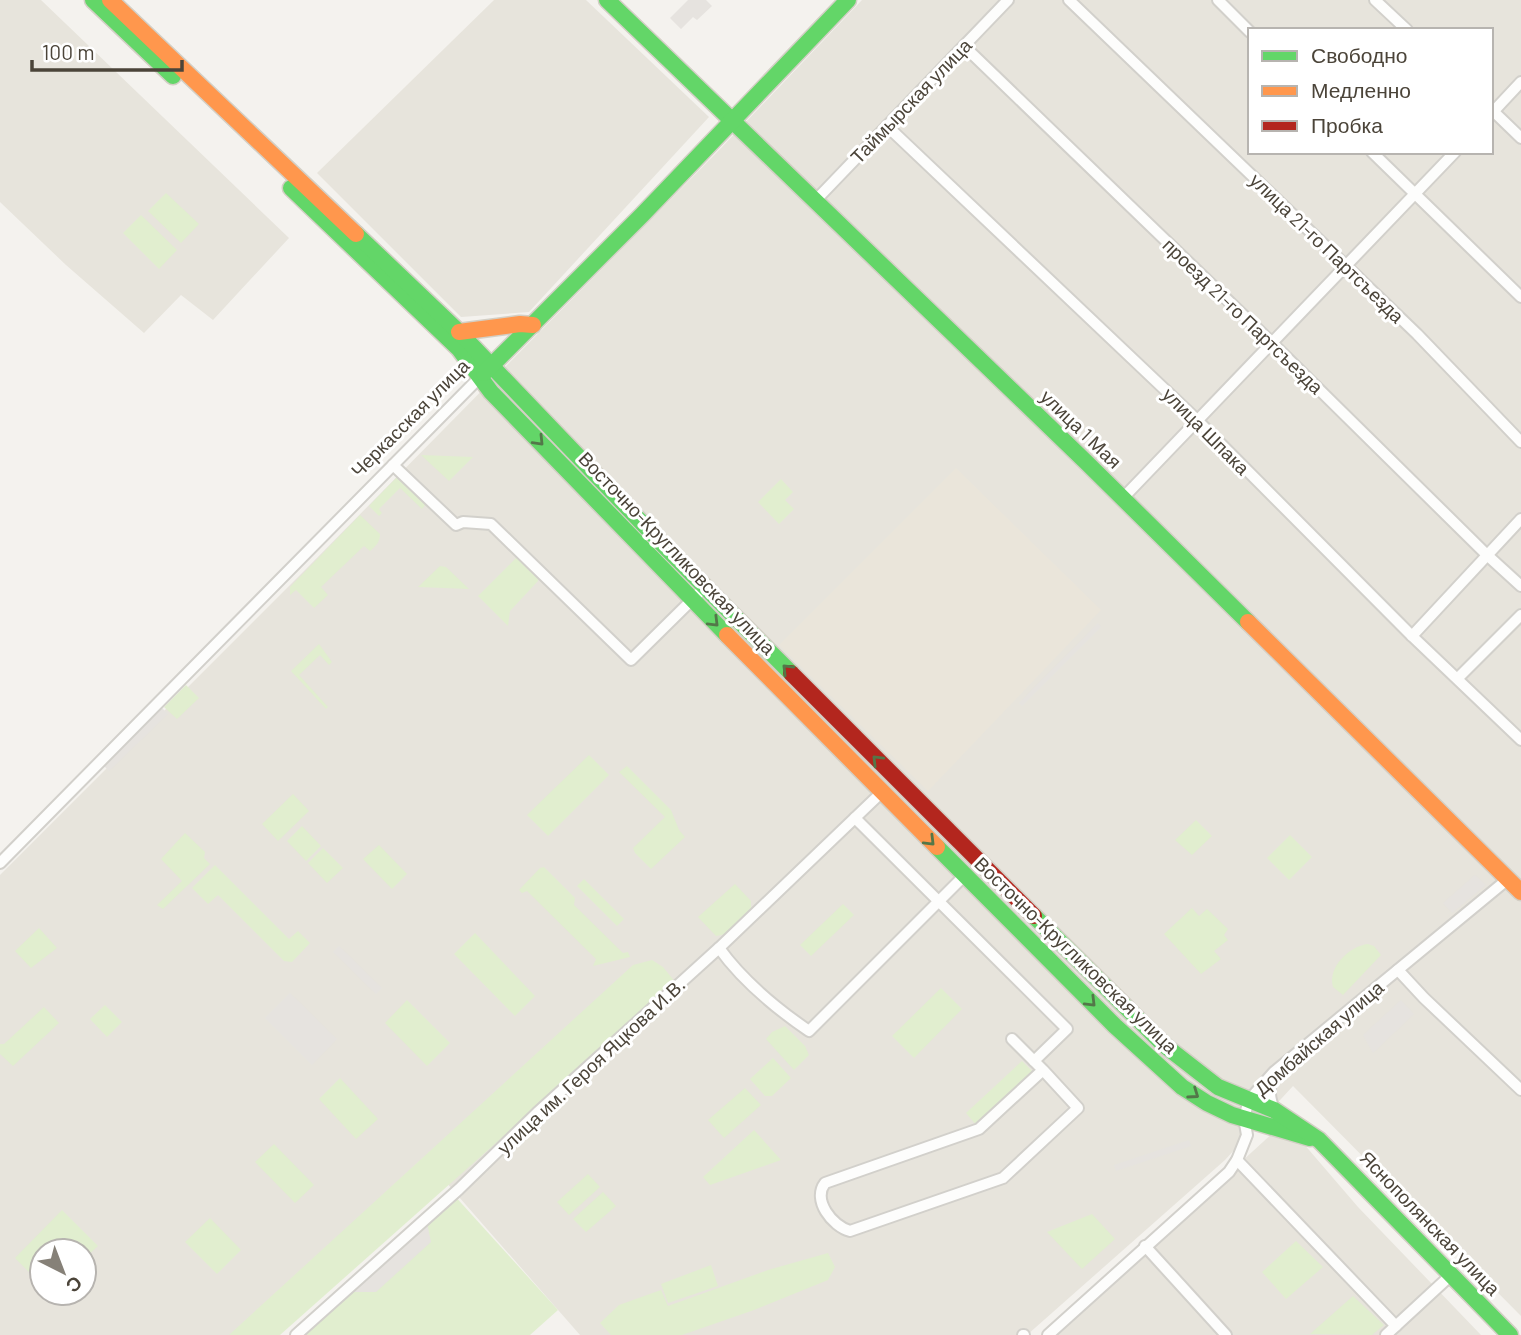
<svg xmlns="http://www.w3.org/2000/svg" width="1521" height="1335" font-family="Barlow,sans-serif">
  <rect width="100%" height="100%" fill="#f4f2ee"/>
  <g fill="#e7e4dc" fill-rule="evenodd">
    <polygon points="0,0 41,0 289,238 213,320 181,295 144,333 66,265 0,202"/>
    <polygon points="494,0 586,0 709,117 529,312 461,317 317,173"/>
    <path d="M862 0H1521V1316L1293 1086 1225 1160 1027 1335H580L424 1157 234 1335H0V875L306 569 721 148ZM1250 30H1491V152H1250ZM42 1251H84V1293H42Z"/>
    <polygon points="1285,1122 1358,1207 1481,1335 1051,1335"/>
  </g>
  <polygon fill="#eae5da" points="956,468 1101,610 928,791 779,645"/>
  <g fill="#e1eecf">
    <polygon points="166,193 199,224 181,243 148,211"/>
    <polygon points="141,215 177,250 159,269 123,233"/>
    <polygon points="421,455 473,457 449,481"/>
    <polygon points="398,476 426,504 422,509 400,488 379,509 382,513 379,516 369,506"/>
    <polygon points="781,479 793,492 785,500 794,509 779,524 758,502"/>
    <path d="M360 515 380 534C380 542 376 546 370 551L364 546 321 587 328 595 314 608 296 590 290 595V587Z"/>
    <polygon points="518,556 538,577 538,581 510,611 508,626 478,596"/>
    <polygon points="440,566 446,567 469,589 418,587"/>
    <polygon points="319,644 332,662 329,665 320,655 299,675 328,707 326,709 291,671"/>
    <polygon points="186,685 199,698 177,719 164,707"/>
    <polygon points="589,755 609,775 548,836 527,815"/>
    <polygon points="627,766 671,810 679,830 685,837 651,869 635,853 633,848 665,817 619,772"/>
    <polygon points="293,794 309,811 278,841 262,824"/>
    <polygon points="1196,820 1212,836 1192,855 1175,840"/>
    <polygon points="302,826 321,846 306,861 287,841"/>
    <polygon points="185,833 205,852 204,858 210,864 163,909 157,905 182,881 161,859"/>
    <polygon points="1290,835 1312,857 1289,880 1267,858"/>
    <polygon points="379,845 407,874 392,889 363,859"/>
    <polygon points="323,848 343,868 327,883 308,863"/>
    <polygon points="215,865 289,939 298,931 310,943 292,962 284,961 218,895 208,904 192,888"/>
    <polygon points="544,867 575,898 574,905 623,953 628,952 630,957 593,966 596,959 527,891 522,893 519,890 540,868"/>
    <polygon points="584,879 624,919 617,926 577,886"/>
    <polygon points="735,884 751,901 751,911 726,934 716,936 698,917"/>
    <polygon points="843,904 854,915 811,956 800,945"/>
    <polygon points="1192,908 1199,916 1207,909 1228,929 1224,935 1228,940 1214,951 1221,959 1201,974 1164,934"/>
    <polygon points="39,928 57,948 31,968 15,951"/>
    <polygon points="475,933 535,996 515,1016 454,954"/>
    <path d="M1368 944 1374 946 1381 955 1343 995 1333 987C1327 968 1349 946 1368 944Z"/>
    <polygon points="652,960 663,967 676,983 280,1335 229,1335 633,965"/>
    <polygon points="941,988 962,1009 914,1058 892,1036"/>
    <polygon points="407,1000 450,1043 427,1066 385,1023"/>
    <polygon points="105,1005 122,1022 107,1037 90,1019"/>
    <polygon points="44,1007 59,1023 13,1066 0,1054 0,1044 4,1044"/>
    <polygon points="785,1026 805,1046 809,1055 794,1070 766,1039 772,1032"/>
    <polygon points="773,1058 791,1078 772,1096 765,1096 750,1079"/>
    <polygon points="1022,1061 1034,1073 977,1126 966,1113"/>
    <polygon points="340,1078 378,1119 356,1139 319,1099"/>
    <polygon points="745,1088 761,1105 724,1138 708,1120"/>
    <polygon points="754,1130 781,1160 710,1185 703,1177"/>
    <polygon points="274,1144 314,1185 295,1203 255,1162"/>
    <polygon points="588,1174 600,1187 569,1215 557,1202"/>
    <polygon points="603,1192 616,1206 586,1232 573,1219"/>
    <polygon points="453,1194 558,1310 530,1335 297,1335"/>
    <polygon points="62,1210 98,1246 84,1259 84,1251 42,1251 42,1277 39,1275 35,1278 15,1258"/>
    <polygon points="1092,1214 1115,1239 1082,1269 1047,1232"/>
    <polygon points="210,1218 241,1250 217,1274 185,1242"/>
    <polygon points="1296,1241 1323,1267 1286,1299 1262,1272"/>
    <polygon points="828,1253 835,1267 828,1280 754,1310 682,1335 611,1335 600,1323 619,1305 661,1290 668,1306 768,1270"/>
    <polygon points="711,1265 718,1286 668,1303 661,1284"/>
    <polygon points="1353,1296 1384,1325 1372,1335 1310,1334"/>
  </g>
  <g fill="#e6e3df">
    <polygon points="688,0 706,0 712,6 697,20 693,17 681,29 670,18"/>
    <polygon points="1098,623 1101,627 1022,706 1019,703"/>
    <polygon points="162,708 168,714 109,771 104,766"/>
    <polygon points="1475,875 1486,885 1452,913 1443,903"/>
    <polygon points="339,946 382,988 376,994 333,952"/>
    <polygon points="290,993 337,1039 312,1065 265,1018"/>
    <polygon points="1401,1000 1414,1014 1373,1053 1363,1035"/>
    <polygon points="1189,1140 1191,1146 1116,1171 1114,1165"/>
    <polygon points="427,1223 431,1242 376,1292 353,1292"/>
  </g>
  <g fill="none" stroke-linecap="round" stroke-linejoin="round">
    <g stroke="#d2d0cb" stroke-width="14">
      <g id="street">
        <polyline points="1069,0 1417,334 1521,442"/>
        <polyline points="1218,0 1250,32"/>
        <polyline points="1375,0 1407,30"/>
        <polyline points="965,47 1271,342 1487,555 1521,586"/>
        <polyline points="1491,109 1521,138"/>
        <polyline points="1491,114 1521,82"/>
        <polyline points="887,126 1197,420 1412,636 1521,740"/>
        <polyline points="1372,152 1521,297"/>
        <polyline points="814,202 1008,0"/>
        <polyline points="393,465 456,525 463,522 491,524 631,660 705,587"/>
        <polyline points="1122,499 1455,152"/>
        <polyline points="1412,636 1521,519"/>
        <polyline points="1458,678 1521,615"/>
        <polyline points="855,818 1067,1029 1034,1061"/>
        <polyline points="0,863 480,377"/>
        <path d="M719 948C742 980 777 1009 809 1031L965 875"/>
        <polyline points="1398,970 1424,998 1521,1090"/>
        <path d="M1012 1039 1043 1070 979 1129 825 1183C812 1200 832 1226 850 1231L1003 1178 1078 1108 1043 1070"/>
        <path d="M1272 1078C1268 1090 1270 1099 1274 1110"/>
        <polyline points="1237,1160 1396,1326"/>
        <polyline points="1145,1246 1226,1335"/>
        <polyline points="296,1335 459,1189 537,1113 719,948 882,792"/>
        <polyline points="1023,1335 1024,1335"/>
        <polyline points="1048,1335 1229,1172 1237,1160 1247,1135 1244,1118 1249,1100 1274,1072 1508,879"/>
        <polyline points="1386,1335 1451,1275"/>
      </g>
    </g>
    <g stroke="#d3cfc5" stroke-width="19">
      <g id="fast">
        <polyline points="93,0 173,76"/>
        <polyline points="607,0 1086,462 1248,622"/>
        <polyline points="291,188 459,349 491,392 727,635"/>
        <polyline points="356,234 459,332 665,547 791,673"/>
        <polyline points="484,373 642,215 848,0"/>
        <polyline points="937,847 1115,1026 1182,1087 1207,1103 1232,1115 1310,1138"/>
        <polyline points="1034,916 1164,1045 1218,1087 1274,1110 1319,1140 1510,1335"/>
      </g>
    </g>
    <g stroke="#d3cfc5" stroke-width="19">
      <g id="slow">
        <polyline points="110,0 356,234"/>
        <polyline points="459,332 520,324 533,325"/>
        <polyline points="1248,622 1521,892"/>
        <polyline points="727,635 937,847"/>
      </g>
    </g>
    <g stroke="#d3cfc5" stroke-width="19">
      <polyline id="jam" points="791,673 1034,916"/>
    </g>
    <use href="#street" stroke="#fdfdfc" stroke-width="10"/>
    <use href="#fast" stroke="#63d668" stroke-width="16"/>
    <use href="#slow" stroke="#ff974d" stroke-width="16"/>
    <use href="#jam" stroke="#b3261e" stroke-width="16"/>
  </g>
  <defs><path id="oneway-chevron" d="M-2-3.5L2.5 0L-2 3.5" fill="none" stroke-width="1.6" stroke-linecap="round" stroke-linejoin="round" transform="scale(1.75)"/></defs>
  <g stroke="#537749">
    <use href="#oneway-chevron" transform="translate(539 441) rotate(46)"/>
    <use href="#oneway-chevron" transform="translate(714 622) rotate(45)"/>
    <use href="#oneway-chevron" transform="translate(787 669) rotate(-135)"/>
    <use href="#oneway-chevron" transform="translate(877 760) rotate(-135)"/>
    <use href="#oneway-chevron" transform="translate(930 841) rotate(45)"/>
    <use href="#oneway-chevron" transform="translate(1091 1002) rotate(45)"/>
    <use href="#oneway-chevron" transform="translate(1194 1094) rotate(35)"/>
  </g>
  <g text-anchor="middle" stroke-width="6" stroke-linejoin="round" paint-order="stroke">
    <g font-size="19" fill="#4b4439" stroke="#fff">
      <text transform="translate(911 101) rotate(-46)" y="7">Таймырская улица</text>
      <text transform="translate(1327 248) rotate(44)" y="7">улица 21-го Партсъезда</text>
      <text transform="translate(1243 316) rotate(44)" y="7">проезд 21-го Партсъезда</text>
      <text transform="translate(410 418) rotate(-45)" y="7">Черкасская улица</text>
      <text transform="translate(1081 429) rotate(44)" y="7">улица 1 Мая</text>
      <text transform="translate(1206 431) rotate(45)" y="7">улица Шпака</text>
      <text transform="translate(677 553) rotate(46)" y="7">Восточно-Кругликовская улица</text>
      <text transform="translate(1076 955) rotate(44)" y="7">Восточно-Кругликовская улица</text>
      <text transform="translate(1319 1038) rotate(-41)" y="7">Домбайская улица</text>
      <text transform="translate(591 1066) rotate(-43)" y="7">улица им. Героя Яцкова И.В.</text>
      <text transform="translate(1430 1223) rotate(46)" y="7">Яснополянская улица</text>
    </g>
  </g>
  <rect x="1248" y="28" width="245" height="126" fill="#ffffff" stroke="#b7b4b0" stroke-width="2"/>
  <rect x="1262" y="51" width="35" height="10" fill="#63d668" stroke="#b7b4b0" stroke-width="2"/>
  <text x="1311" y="63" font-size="21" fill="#4b4439">Свободно</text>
  <rect x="1262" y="86" width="35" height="10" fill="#ff974d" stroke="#b7b4b0" stroke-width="2"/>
  <text x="1311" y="98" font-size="21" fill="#4b4439">Медленно</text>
  <rect x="1262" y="121" width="35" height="10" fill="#b3261e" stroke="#b7b4b0" stroke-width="2"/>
  <text x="1311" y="133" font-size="21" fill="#4b4439">Пробка</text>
  <g transform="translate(63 1272) rotate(138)"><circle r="33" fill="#ffffff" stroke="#b7b4b0" stroke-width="2"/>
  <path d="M0-5L12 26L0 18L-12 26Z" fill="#868178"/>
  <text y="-10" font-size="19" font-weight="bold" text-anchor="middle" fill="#4b4439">С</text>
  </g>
  <path d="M32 60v10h150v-10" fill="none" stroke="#4b4439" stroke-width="3.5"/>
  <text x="42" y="60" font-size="21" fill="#4b4439" stroke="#ffffff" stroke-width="5" paint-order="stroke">100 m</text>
</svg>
